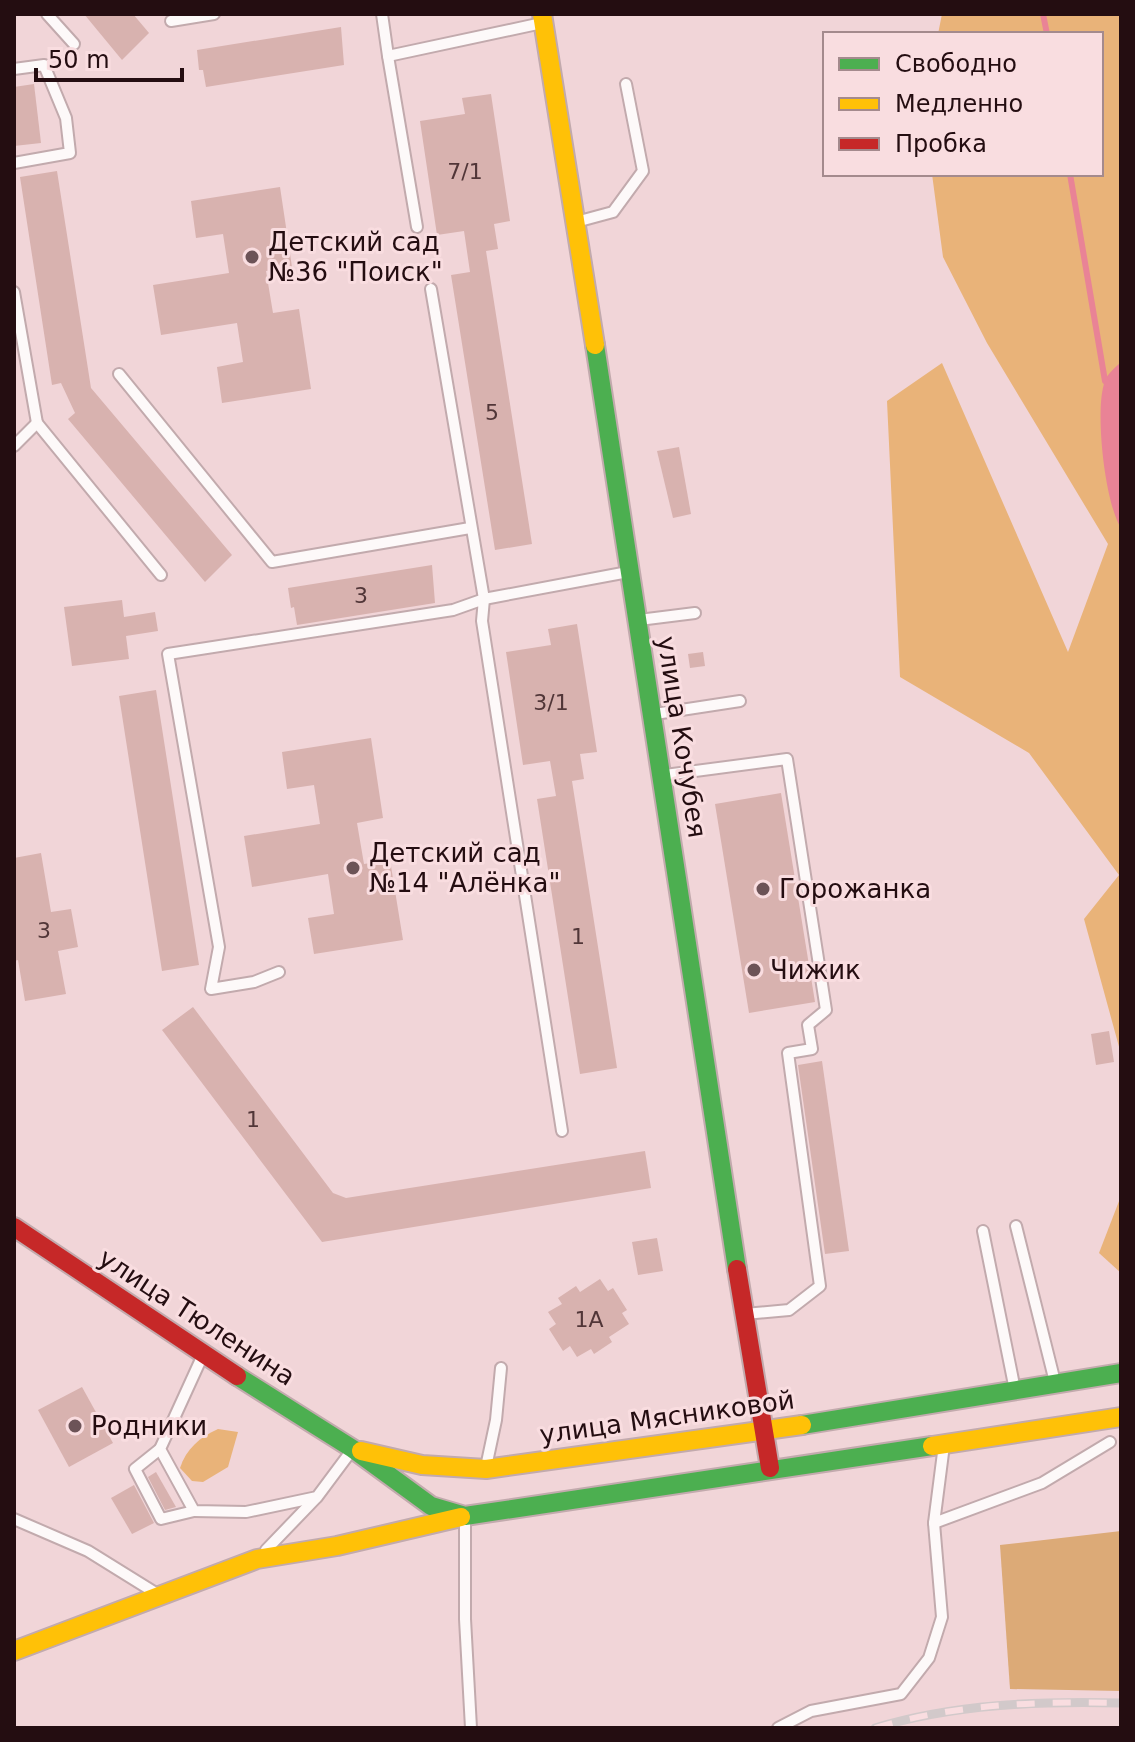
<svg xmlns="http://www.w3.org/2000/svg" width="1135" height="1742" font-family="'DejaVu Sans',sans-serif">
  <rect width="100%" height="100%" fill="#f1d5d8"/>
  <g fill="#e9b379">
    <polygon points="942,14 1121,14 1121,1054 1084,919 1119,875 1029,753 900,677 887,401 942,363 1068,652 1108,544 987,343 943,257 932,174 1101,174 1101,34 938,34"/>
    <polygon points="1121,1196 1121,1273 1099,1253"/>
    <path d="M218 1429 238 1432 228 1467 203 1482 192 1481 180 1468C186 1449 200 1437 218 1429Z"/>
  </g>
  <polygon fill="#dcaa77" points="1121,1531 1121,1691 1010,1689 1000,1545"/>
  <path fill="#e98396" d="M1121 362V528C1105 504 1094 408 1105 381 1107 374 1116 367 1121 362Z"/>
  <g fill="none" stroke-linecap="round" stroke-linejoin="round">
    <g stroke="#e98396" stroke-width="6">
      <polyline points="1043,14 1047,34"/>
      <polyline points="1070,174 1105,381 1121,396"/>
    </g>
  </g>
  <g fill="#d8b2af">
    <polygon points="84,14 133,14 149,33 122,60"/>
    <polygon points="341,27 344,65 206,87 203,70 199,70 197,50"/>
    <polygon points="34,84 41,143 14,146 14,87"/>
    <polygon points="491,94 510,221 494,224 498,249 486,251 532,544 495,550 451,275 470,272 464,231 437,235 420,121 465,114 462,98"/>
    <polygon points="57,171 91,388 232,555 205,582 68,419 75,413 61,383 52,385 20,177"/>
    <polygon points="280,187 292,267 266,271 273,313 299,309 311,389 222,403 217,367 243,362 237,323 161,335 153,285 229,273 223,234 196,238 191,201"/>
    <polygon points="679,447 691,514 673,518 657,451"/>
    <polygon points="432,565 435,603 297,625 294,607 291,608 288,588"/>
    <polygon points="122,600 124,617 155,612 158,631 126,636 129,659 72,666 64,607"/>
    <polygon points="577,624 597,752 580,754 584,779 572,781 617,1068 580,1074 537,799 556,796 550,761 523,765 506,652 551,645 548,629"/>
    <polygon points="703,652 705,666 690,668 688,654"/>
    <polygon points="156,690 199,965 162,971 119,696"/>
    <polygon points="371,738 383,818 357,823 364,864 390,860 403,940 314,954 308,918 334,914 328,874 252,887 244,836 320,824 314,785 287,789 282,752"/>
    <polygon points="781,793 815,1002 749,1013 715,804"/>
    <polygon points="41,853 51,912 71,909 78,947 58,951 66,994 25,1001 18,960 14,961 14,858"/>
    <polygon points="193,1007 333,1193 346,1198 645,1151 651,1188 322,1242 162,1030"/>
    <polygon points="1109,1031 1114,1062 1096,1065 1091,1034"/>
    <polygon points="822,1061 849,1251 825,1254 798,1065"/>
    <polygon points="657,1238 663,1271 638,1275 632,1242"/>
    <polygon points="600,1279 608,1291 613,1288 627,1310 622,1313 629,1324 609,1337 612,1342 594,1354 591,1349 577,1357 570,1346 563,1351 549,1329 556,1324 548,1312 562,1304 558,1298 576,1286 580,1292"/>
    <polygon points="82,1387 113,1443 69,1467 38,1410"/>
    <polygon points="156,1472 176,1507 165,1510 148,1477"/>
    <polygon points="134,1485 154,1523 132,1534 111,1498"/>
  </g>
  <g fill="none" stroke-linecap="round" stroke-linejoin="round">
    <g stroke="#c2aaad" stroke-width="14">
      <g id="lane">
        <polyline points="47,14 74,44"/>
        <polyline points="382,14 388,56 542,23"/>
        <polyline points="171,21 214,14"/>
        <polyline points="388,56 417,227"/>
        <polyline points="14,69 44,65 66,118 70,153 14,163"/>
        <polyline points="576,222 613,212 643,171 626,84"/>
        <polyline points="431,289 484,599 628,572"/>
        <polyline points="14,292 37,423"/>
        <polyline points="119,374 272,562 470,528"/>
        <polyline points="14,446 37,423 161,575"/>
        <polyline points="639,620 695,613"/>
        <polyline points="655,714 740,701"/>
        <polyline points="665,775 787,759 826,1010 808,1025 812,1049 788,1053 820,1286 789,1310 745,1314"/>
        <polyline points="279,972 254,982 211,989 219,947 168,654 453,610 484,599 482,621 562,1131"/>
        <polyline points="1016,1226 1055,1382"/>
        <polyline points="983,1231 1015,1390"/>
        <polyline points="202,1357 160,1449 194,1511 246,1512 317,1497 352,1450"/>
        <polyline points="160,1449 135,1469 161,1519 194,1511"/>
        <polyline points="486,1467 496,1420 501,1368"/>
        <polyline points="465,1518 465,1619 471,1728"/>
        <polyline points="14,1519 88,1551 154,1592"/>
        <polyline points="934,1523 1042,1483 1110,1442"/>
        <polyline points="266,1550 316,1498"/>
        <polyline points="778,1728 811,1711 901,1694 929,1658 942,1617 934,1523 944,1445"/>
      </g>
    </g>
    <g stroke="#c2aaad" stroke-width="22">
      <g id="fast">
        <polyline points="595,345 737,1269"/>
        <polyline points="237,1376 353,1449 431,1506 465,1516 932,1446"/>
        <polyline points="802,1425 1121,1373"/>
      </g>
    </g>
    <g stroke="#c2aaad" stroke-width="22">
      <g id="slow">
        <polyline points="542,14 595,345"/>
        <polyline points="932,1446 1121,1417"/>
        <polyline points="361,1451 422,1465 486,1469 802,1425"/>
        <polyline points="14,1651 257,1559 337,1546 461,1517"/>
      </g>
    </g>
    <g stroke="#c2aaad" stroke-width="22">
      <g id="jam">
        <polyline points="14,1227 237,1376"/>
        <polyline points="737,1269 770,1468"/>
      </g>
    </g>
    <use href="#lane" stroke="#fdf9f9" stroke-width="10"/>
    <use href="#fast" stroke="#4caf50" stroke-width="18"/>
    <use href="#slow" stroke="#ffc107" stroke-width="18"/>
    <use href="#jam" stroke="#c62828" stroke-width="18"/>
    <g stroke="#d2c9ca" stroke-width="9">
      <path id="rail" d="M875 1728C954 1704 1039 1701 1121 1703"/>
    </g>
    <use href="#rail" stroke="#f9dde0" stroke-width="6" stroke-dasharray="18" stroke-linecap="butt"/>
  </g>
  <g fill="#6c5357" stroke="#f9dde0" stroke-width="3">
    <circle cx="252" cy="257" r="8"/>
    <circle cx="353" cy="868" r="8"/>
    <circle cx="763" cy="889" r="8"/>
    <circle cx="754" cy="970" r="8"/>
    <circle cx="75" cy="1426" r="8"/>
  </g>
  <g text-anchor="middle" stroke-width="6" stroke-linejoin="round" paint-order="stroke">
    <g font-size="22" fill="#513638">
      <text x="465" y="179">7/1</text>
      <text x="492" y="420">5</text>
      <text x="361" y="603">3</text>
      <text x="551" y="710">3/1</text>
      <text x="44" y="938">3</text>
      <text x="578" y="944">1</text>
      <text x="253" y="1127">1</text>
      <text x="589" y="1327">1А</text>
    </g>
    <g font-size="26" fill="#240d11" stroke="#f9dde0" text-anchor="start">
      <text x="268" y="251">Детский сад<tspan x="268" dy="30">№36 "Поиск"</tspan></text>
      <text x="369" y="862">Детский сад<tspan x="369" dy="30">№14 "Алёнка"</tspan></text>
      <text x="779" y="898">Горожанка</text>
      <text x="770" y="979">Чижик</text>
      <text x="91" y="1435">Родники</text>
    </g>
    <g font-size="26" fill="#240d11" stroke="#f9dde0">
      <text transform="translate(682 737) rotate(81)" y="9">улица Кочубея</text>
      <text transform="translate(197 1317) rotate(33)" y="9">улица Тюленина</text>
      <text transform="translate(667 1417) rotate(-8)" y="9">улица Мясниковой</text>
    </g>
  </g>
  <rect width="1135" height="1742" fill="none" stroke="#240d11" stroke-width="32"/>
  <rect x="823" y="32" width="280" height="144" fill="#f9dde0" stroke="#a48a8d" stroke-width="2"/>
  <rect x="839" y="58" width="40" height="12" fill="#4caf50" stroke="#a48a8d" stroke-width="2"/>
  <text x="895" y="72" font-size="24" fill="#240d11">Свободно</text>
  <rect x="839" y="98" width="40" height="12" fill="#ffc107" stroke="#a48a8d" stroke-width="2"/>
  <text x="895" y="112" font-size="24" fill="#240d11">Медленно</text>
  <rect x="839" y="138" width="40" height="12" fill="#c62828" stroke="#a48a8d" stroke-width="2"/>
  <text x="895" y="152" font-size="24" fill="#240d11">Пробка</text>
  <path d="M36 68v12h146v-12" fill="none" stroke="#240d11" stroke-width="4"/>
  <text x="48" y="68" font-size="24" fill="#240d11" stroke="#f9dde0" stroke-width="6" paint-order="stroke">50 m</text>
</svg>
